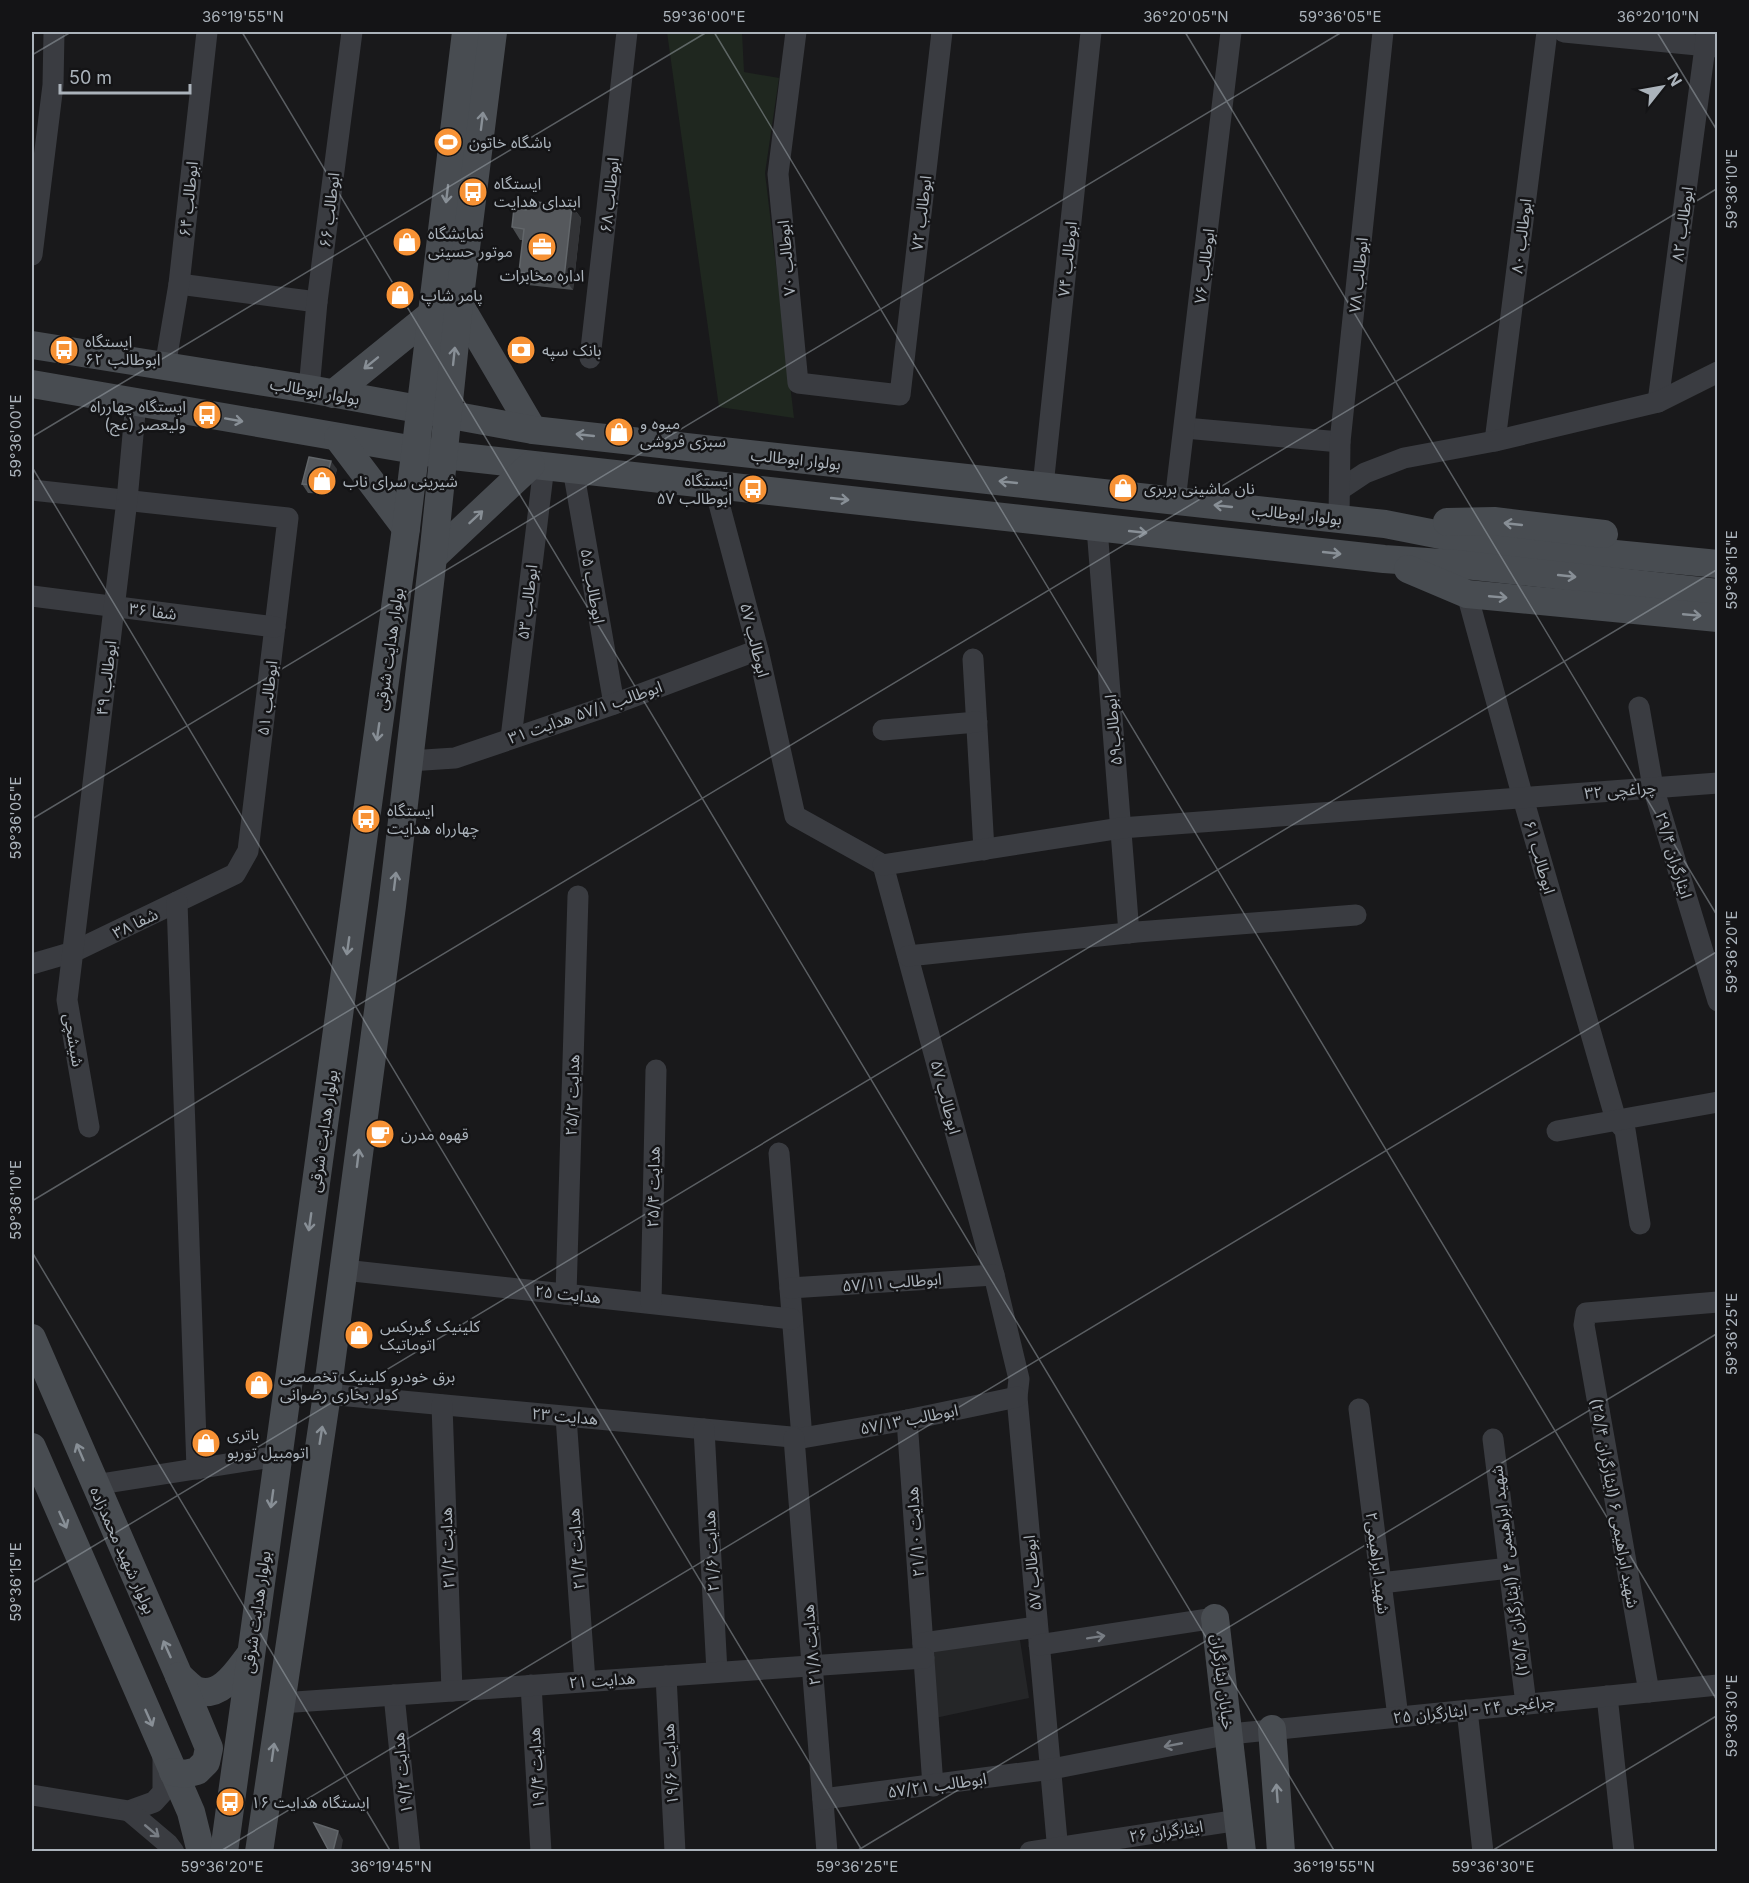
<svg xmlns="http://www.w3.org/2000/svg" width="1749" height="1883" font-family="Inter,'Noto Sans Arabic',sans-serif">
  <rect width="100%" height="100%" fill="#19191b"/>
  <polygon fill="#252628" points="1019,1634 1029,1698 935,1718 932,1648"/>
  <polygon fill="#1f271f" points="667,32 742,32 744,72 779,78 765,173 794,418 719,407"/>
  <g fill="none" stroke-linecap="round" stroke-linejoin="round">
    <g stroke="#3a3c41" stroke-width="21">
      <polyline points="796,32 778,174 798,383 900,395 942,32"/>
      <polyline points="1564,32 1718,47"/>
      <polyline points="32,255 53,85 54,32"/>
      <polyline points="179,284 317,302"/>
      <polyline points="590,358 627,32"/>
      <polyline points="165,367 179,284 207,32"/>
      <polyline points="309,389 317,302 352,32"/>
      <polyline points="1658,402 1707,32"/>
      <polyline points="1185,428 1340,442"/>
      <polyline points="1495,441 1547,32"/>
      <polyline points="573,469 614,704"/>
      <polyline points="714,485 758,650 795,816 883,865 994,1275 1019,1379 1017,1397 1058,1852"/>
      <polyline points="1043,486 1091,32"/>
      <polyline points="1341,489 1365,473 1404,458 1495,441 1658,402 1718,372"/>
      <polyline points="32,490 288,518 248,851 235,874 73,952 32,964"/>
      <polyline points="1175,501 1231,32"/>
      <polyline points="1339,519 1340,442 1383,32"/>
      <polyline points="1097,528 1129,933"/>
      <polyline points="1467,594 1523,798 1616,1120 1625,1130 1640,1224"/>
      <polyline points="32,596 275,627"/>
      <polyline points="973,659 984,850"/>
      <polyline points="1639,707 1653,787 1718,1001"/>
      <polyline points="883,730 977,722"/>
      <polyline points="511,738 544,466"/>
      <polyline points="409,761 455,758 614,704 758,650"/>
      <polyline points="883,865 1121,828 1718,783"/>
      <polyline points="177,902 197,1469"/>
      <polyline points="908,956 1137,932 1356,915"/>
      <polyline points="89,1127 67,1000 127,500 136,402"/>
      <polyline points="1557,1131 1718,1102"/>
      <polyline points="779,1153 802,1438"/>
      <polyline points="344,1270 792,1319"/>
      <polyline points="790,1288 994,1275"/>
      <polyline points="566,1294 578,896"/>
      <polyline points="651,1303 656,1070"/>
      <polyline points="327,1394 802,1438 907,1420 1017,1397"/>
      <polyline points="442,1405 452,1691"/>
      <polyline points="1359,1409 1398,1717"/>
      <polyline points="566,1417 585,1681"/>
      <polyline points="907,1420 933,1786"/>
      <polyline points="704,1429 717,1672"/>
      <polyline points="794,1438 827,1852"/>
      <polyline points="1493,1439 1526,1704"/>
      <polyline points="94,1485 278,1456"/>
      <polyline points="1381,1583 1509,1568"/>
      <polyline points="923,1643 1037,1627"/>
      <polyline points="1039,1645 1215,1618"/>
      <polyline points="666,1676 675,1852"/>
      <polyline points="531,1685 541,1852"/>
      <polyline points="1649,1692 1584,1325 1586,1313 1718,1302"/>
      <polyline points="394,1695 410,1852"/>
      <polyline points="1607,1696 1624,1852"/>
      <polyline points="281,1703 924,1658"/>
      <polyline points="1467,1710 1483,1852"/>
      <polyline points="32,1795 129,1811 154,1802 163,1792 163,1755"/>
      <polyline points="823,1799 1052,1769 1230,1734 1718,1685"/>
      <polyline points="129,1811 168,1844 174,1852"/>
      <polyline points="1030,1852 1239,1820"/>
    </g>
    <g stroke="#484c51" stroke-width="28">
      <polyline points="459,304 533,430"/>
      <polyline points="32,345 309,389 533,430 1385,524 1461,539 1718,564"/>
      <polyline points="32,384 444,455 1384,559 1456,564 1718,593"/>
      <polyline points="333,394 433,313"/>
      <polyline points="338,438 406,528"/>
      <polyline points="1447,522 1494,521 1604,534"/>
      <polyline points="433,557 531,465"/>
      <polyline points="1408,569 1467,594 1718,618"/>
      <path d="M32 1338 179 1676C185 1681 192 1689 198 1691 222 1698 238 1670 250 1655"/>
      <polyline points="32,1447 191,1812 201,1852"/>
      <polyline points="1215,1618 1242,1852"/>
      <polyline points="1272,1729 1281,1852"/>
      <polyline points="173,1772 185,1774 197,1771 206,1762 209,1748 179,1676"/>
      <polyline points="224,1852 406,528 466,32"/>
      <polyline points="259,1852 327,1394 392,906 433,557 459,304 493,32"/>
    </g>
  </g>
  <g fill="#4a4d50">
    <polygon points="572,206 581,218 573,290 528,285 519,272 523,240 520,240 512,227 526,210"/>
    <polygon points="337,469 330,494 308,493 302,484"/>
  </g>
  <g fill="#323336">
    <polygon points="572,206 581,218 573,290 564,278"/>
    <polygon points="331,461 337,469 330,494 324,486"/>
    <polygon points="338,1831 343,1840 341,1851 333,1851"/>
  </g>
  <g fill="#55585c" stroke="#62666a" stroke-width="1.5">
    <polygon points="527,201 572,206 564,278 519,272 524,229 512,227 514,208 526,210"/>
    <polygon points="309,457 331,461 324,486 302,484"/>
    <polygon points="314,1823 338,1831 333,1851 329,1851"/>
  </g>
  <defs><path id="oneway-shaft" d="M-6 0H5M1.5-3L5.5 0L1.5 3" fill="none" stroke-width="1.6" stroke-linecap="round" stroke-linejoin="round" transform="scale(1.5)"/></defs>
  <g stroke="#888f96">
    <use href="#oneway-shaft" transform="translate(482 121) rotate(-83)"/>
    <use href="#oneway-shaft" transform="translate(447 194) rotate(97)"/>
    <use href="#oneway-shaft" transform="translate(454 356) rotate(-84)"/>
    <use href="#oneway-shaft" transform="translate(371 363) rotate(141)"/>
    <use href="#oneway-shaft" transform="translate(234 420) rotate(10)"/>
    <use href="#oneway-shaft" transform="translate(585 435) rotate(-174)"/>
    <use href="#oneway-shaft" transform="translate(1008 482) rotate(-174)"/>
    <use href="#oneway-shaft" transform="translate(840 499) rotate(6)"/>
    <use href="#oneway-shaft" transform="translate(1223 506) rotate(-174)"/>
    <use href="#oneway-shaft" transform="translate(476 517) rotate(-43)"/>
    <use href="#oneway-shaft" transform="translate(1513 524) rotate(-174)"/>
    <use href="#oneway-shaft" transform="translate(1138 532) rotate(6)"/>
    <use href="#oneway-shaft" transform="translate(1332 553) rotate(6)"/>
    <use href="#oneway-shaft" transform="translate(1567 576) rotate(6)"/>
    <use href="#oneway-shaft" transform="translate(1498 597) rotate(5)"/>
    <use href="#oneway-shaft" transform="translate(1692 615) rotate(5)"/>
    <use href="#oneway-shaft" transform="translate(378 732) rotate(98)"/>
    <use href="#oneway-shaft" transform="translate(395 881) rotate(-83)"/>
    <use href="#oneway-shaft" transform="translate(348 946) rotate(98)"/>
    <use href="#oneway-shaft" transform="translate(358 1158) rotate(-83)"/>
    <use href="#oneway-shaft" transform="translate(310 1222) rotate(98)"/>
    <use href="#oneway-shaft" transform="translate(321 1435) rotate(-81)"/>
    <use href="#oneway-shaft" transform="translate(80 1452) rotate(-113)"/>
    <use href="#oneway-shaft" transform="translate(272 1499) rotate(98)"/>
    <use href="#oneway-shaft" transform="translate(63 1520) rotate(66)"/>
    <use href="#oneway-shaft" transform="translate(167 1649) rotate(-114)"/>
    <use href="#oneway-shaft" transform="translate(149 1718) rotate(66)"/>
    <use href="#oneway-shaft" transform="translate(273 1752) rotate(-82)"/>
    <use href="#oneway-shaft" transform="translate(1277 1793) rotate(-94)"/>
  </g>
  <g stroke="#787d84">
    <use href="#oneway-shaft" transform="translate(1096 1637) rotate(-9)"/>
    <use href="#oneway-shaft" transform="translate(1173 1745) rotate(169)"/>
    <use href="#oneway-shaft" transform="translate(152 1831) rotate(40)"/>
  </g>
  <path fill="none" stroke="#abb3bb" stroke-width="1.5" stroke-opacity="0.45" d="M242 32 1335 1852M714 32 1718 1702M1185 32 1718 917M1657 32 1718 132M32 55 71 32M32 437 707 32M32 467 863 1852M32 819 1342 32M32 1201 1718 188M32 1252 391 1852M32 1583 1718 569M219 1852 1718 951M855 1852 1718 1333M1490 1852 1718 1715"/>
  <defs>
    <g id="stadium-disc" transform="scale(1.5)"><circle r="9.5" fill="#f79235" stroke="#141416"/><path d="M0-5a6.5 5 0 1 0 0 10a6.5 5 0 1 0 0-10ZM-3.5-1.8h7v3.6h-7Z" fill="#fff"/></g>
    <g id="bus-disc" transform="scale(1.5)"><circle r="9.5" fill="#f79235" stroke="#141416"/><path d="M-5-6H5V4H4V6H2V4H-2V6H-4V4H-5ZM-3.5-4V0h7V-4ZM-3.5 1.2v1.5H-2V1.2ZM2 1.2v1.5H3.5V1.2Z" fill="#fff"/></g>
    <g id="shop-disc" transform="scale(1.5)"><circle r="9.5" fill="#f79235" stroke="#141416"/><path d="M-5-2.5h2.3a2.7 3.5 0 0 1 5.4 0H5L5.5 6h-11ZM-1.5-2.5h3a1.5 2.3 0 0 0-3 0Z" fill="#fff"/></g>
    <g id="office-disc" transform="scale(1.5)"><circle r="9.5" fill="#f79235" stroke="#141416"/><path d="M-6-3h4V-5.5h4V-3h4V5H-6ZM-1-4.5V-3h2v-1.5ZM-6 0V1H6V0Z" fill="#fff"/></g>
    <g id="bank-disc" transform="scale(1.5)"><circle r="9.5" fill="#f79235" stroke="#141416"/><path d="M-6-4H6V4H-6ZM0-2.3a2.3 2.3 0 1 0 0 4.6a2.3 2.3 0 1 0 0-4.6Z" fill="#fff"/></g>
    <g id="cafe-disc" transform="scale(1.5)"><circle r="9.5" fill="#f79235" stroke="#141416"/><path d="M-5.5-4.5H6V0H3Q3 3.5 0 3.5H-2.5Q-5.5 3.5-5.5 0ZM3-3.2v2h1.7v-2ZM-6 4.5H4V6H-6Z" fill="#fff"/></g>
  </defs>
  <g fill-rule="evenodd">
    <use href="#stadium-disc" x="448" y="142"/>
    <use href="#bus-disc" x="473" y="192"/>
    <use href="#shop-disc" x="407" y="242"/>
    <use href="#office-disc" x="542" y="247"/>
    <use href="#shop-disc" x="400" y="295"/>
    <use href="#bus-disc" x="64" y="350"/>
    <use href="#bank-disc" x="521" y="350"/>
    <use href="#bus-disc" x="207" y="415"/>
    <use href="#shop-disc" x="619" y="432"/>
    <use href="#shop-disc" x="322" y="481"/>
    <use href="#shop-disc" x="1123" y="488"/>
    <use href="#bus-disc" x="753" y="489"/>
    <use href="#bus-disc" x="366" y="819"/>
    <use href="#cafe-disc" x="380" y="1134"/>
    <use href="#shop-disc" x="359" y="1335"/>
    <use href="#shop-disc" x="259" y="1385"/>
    <use href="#shop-disc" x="206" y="1443"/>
    <use href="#bus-disc" x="230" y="1802"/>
  </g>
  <g text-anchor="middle" stroke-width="5" stroke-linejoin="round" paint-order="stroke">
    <g font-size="16" fill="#abb3bb" stroke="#141416" text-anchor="start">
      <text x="469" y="148">باشگاه خاتون</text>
      <text x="494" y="189">ایستگاه<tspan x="494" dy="18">ابتدای هدایت</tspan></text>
      <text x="428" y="239">نمایشگاه<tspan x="428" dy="18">موتور حسینی</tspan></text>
      <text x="542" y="281" text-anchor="middle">اداره مخابرات</text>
      <text x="421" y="301">پامر شاپ</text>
      <text x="85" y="347">ایستگاه<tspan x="85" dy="18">ابوطالب ۶۲</tspan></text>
      <text x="542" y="356">بانک سپه</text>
      <text x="186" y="412" text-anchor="end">ایستگاه چهارراه<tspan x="186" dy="18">ولیعصر (عج)</tspan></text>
      <text x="640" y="429">میوه و<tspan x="640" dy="18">سبزی فروشی</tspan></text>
      <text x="732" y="486" text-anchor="end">ایستگاه<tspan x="732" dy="18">ابوطالب ۵۷</tspan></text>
      <text x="343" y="487">شیرینی سرای ناب</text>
      <text x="1144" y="494">نان ماشینی بربری</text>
      <text x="387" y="816">ایستگاه<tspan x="387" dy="18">چهارراه هدایت</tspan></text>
      <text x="401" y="1140">قهوه مدرن</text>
      <text x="380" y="1332">کلینیک گیربکس<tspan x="380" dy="18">اتوماتیک</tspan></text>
      <text x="280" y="1382">برق خودرو کلینیک تخصصی<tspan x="280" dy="18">کولر بخاری رضوانی</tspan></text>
      <text x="227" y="1440">باتری<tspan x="227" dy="18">اتومبیل توربو</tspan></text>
      <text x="251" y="1808">ایستگاه هدایت ۱۶</text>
    </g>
    <g font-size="16" fill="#abb3bb" stroke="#141416">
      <text transform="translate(609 195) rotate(-84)" y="6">ابوطالب ۶۸</text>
      <text transform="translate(188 199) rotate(-84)" y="6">ابوطالب ۶۴</text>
      <text transform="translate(329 210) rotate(-83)" y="6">ابوطالب ۶۶</text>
      <text transform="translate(921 213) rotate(-83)" y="6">ابوطالب ۷۲</text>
      <text transform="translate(1682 224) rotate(-82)" y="6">ابوطالب ۸۲</text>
      <text transform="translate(1521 236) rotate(-83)" y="6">ابوطالب ۸۰</text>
      <text transform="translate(786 258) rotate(-95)" y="6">ابوطالب ۷۰</text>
      <text transform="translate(1067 259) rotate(-84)" y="6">ابوطالب ۷۴</text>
      <text transform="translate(1204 266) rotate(-83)" y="6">ابوطالب ۷۶</text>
      <text transform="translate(1358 275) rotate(-84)" y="6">ابوطالب ۷۸</text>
      <text transform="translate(315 391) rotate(10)" y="6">بولوار ابوطالب</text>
      <text transform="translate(796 459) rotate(6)" y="6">بولوار ابوطالب</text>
      <text transform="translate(1297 514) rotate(6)" y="6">بولوار ابوطالب</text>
      <text transform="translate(593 586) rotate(80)" y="6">ابوطالب ۵۵</text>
      <text transform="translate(527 602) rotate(-83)" y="6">ابوطالب ۵۳</text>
      <text transform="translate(153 611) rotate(7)" y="6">شفا ۳۶</text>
      <text transform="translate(755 640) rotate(76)" y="6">ابوطالب ۵۷</text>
      <text transform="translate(389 649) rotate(-82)" y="6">بولوار هدایت شرقی</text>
      <text transform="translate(106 678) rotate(-83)" y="6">ابوطالب ۴۹</text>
      <text transform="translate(267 698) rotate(-83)" y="6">ابوطالب ۵۱</text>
      <text transform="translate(585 712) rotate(-19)" y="6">ابوطالب ۵۷/۱ هدایت ۳۱</text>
      <text transform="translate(1113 730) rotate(-95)" y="6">ابوطالب۵۹</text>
      <text transform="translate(1620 790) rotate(-5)" y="6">چراغچی ۳۲</text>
      <text transform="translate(1674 855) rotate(73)" y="6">ایثارگران ۲۹/۴</text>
      <text transform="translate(1540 857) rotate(74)" y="6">ابوطالب ۶۱</text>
      <text transform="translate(135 923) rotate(-26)" y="6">شفا ۳۸</text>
      <text transform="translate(74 1040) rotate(80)" y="6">شیشچی</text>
      <text transform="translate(572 1095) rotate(-88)" y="6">هدایت ۲۵/۲</text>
      <text transform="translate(946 1097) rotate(75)" y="6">ابوطالب ۵۷</text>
      <text transform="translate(323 1131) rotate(-82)" y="6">بولوار هدایت شرقی</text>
      <text transform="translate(653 1187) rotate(-89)" y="6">هدایت ۲۵/۴</text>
      <text transform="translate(892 1282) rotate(-4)" y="6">ابوطالب ۵۷/۱۱</text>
      <text transform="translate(568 1294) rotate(6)" y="6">هدایت ۲۵</text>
      <text transform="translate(565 1416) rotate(5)" y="6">هدایت ۲۳</text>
      <text transform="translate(909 1419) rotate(-11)" y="6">ابوطالب ۵۷/۱۳</text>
      <text transform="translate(1615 1503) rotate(80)" y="6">شهید ابراهیمی ۶ (ایثارگران ۲۵/۴)</text>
      <text transform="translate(915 1532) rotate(-94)" y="6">هدایت ۲۱/۱۰</text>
      <text transform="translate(447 1548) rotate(-92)" y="6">هدایت ۲۱/۲</text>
      <text transform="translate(576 1549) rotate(-94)" y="6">هدایت ۲۱/۴</text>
      <text transform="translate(123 1550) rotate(66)" y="6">بولوار شهید محمدزاده</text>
      <text transform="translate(711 1551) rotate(-93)" y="6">هدایت ۲۱/۶</text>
      <text transform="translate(1378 1563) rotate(83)" y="6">شهید ابراهیمی۲</text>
      <text transform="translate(1509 1571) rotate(-97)" y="6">شهید ابراهیمی ۴ (ایثارگران ۲۵/۴)</text>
      <text transform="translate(1032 1573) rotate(-95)" y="6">ابوطالب ۵۷</text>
      <text transform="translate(256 1612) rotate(-82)" y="6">بولوار هدایت شرقی</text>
      <text transform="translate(811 1645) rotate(-95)" y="6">هدایت ۲۱/۸</text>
      <text transform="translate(602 1680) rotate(-4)" y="6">هدایت ۲۱</text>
      <text transform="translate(1223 1682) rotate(83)" y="6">خیابان ایثارگران</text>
      <text transform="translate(1474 1709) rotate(-6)" y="6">چراغچی ۲۴ - ایثارگران ۲۵</text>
      <text transform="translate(670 1764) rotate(-93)" y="6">هدایت ۱۹/۶</text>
      <text transform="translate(536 1768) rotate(-93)" y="6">هدایت ۱۹/۴</text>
      <text transform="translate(402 1773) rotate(-96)" y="6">هدایت ۱۹/۲</text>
      <text transform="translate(937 1785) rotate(-8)" y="6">ابوطالب ۵۷/۲۱</text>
      <text transform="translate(1166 1831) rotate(-8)" y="6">ایثارگران ۲۶</text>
    </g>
  </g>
  <rect width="1749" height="1883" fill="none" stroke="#141416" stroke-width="66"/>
  <g transform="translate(1662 87) rotate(59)" stroke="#141416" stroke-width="4.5" paint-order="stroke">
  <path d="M0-4.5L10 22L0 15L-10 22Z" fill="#abb3bb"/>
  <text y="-9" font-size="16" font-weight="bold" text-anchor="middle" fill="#abb3bb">N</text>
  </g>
  <path d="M60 84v9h130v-9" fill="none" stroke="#abb3bb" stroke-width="3"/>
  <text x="69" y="84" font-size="18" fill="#abb3bb" stroke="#141416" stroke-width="4.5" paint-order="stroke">50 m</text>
  <rect x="33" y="33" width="1683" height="1817" fill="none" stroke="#abb3bb" stroke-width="2"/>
  <g font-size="15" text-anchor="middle" fill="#abb3bb">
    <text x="243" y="22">36°19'55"N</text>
    <text x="704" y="22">59°36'00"E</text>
    <text x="1186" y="22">36°20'05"N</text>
    <text x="1340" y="22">59°36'05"E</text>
    <text x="1658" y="22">36°20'10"N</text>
    <text transform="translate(1732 189) rotate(-90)" y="5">59°36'10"E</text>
    <text transform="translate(16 436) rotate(-90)" y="5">59°36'00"E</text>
    <text transform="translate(1732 570) rotate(-90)" y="5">59°36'15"E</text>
    <text transform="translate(16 818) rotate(-90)" y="5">59°36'05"E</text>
    <text transform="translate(1732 952) rotate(-90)" y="5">59°36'20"E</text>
    <text transform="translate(16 1200) rotate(-90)" y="5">59°36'10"E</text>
    <text transform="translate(1732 1334) rotate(-90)" y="5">59°36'25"E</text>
    <text transform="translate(16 1582) rotate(-90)" y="5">59°36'15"E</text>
    <text transform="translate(1732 1716) rotate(-90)" y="5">59°36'30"E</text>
    <text x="222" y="1872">59°36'20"E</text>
    <text x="391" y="1872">36°19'45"N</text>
    <text x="857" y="1872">59°36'25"E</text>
    <text x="1334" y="1872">36°19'55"N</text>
    <text x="1493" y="1872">59°36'30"E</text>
  </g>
</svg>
